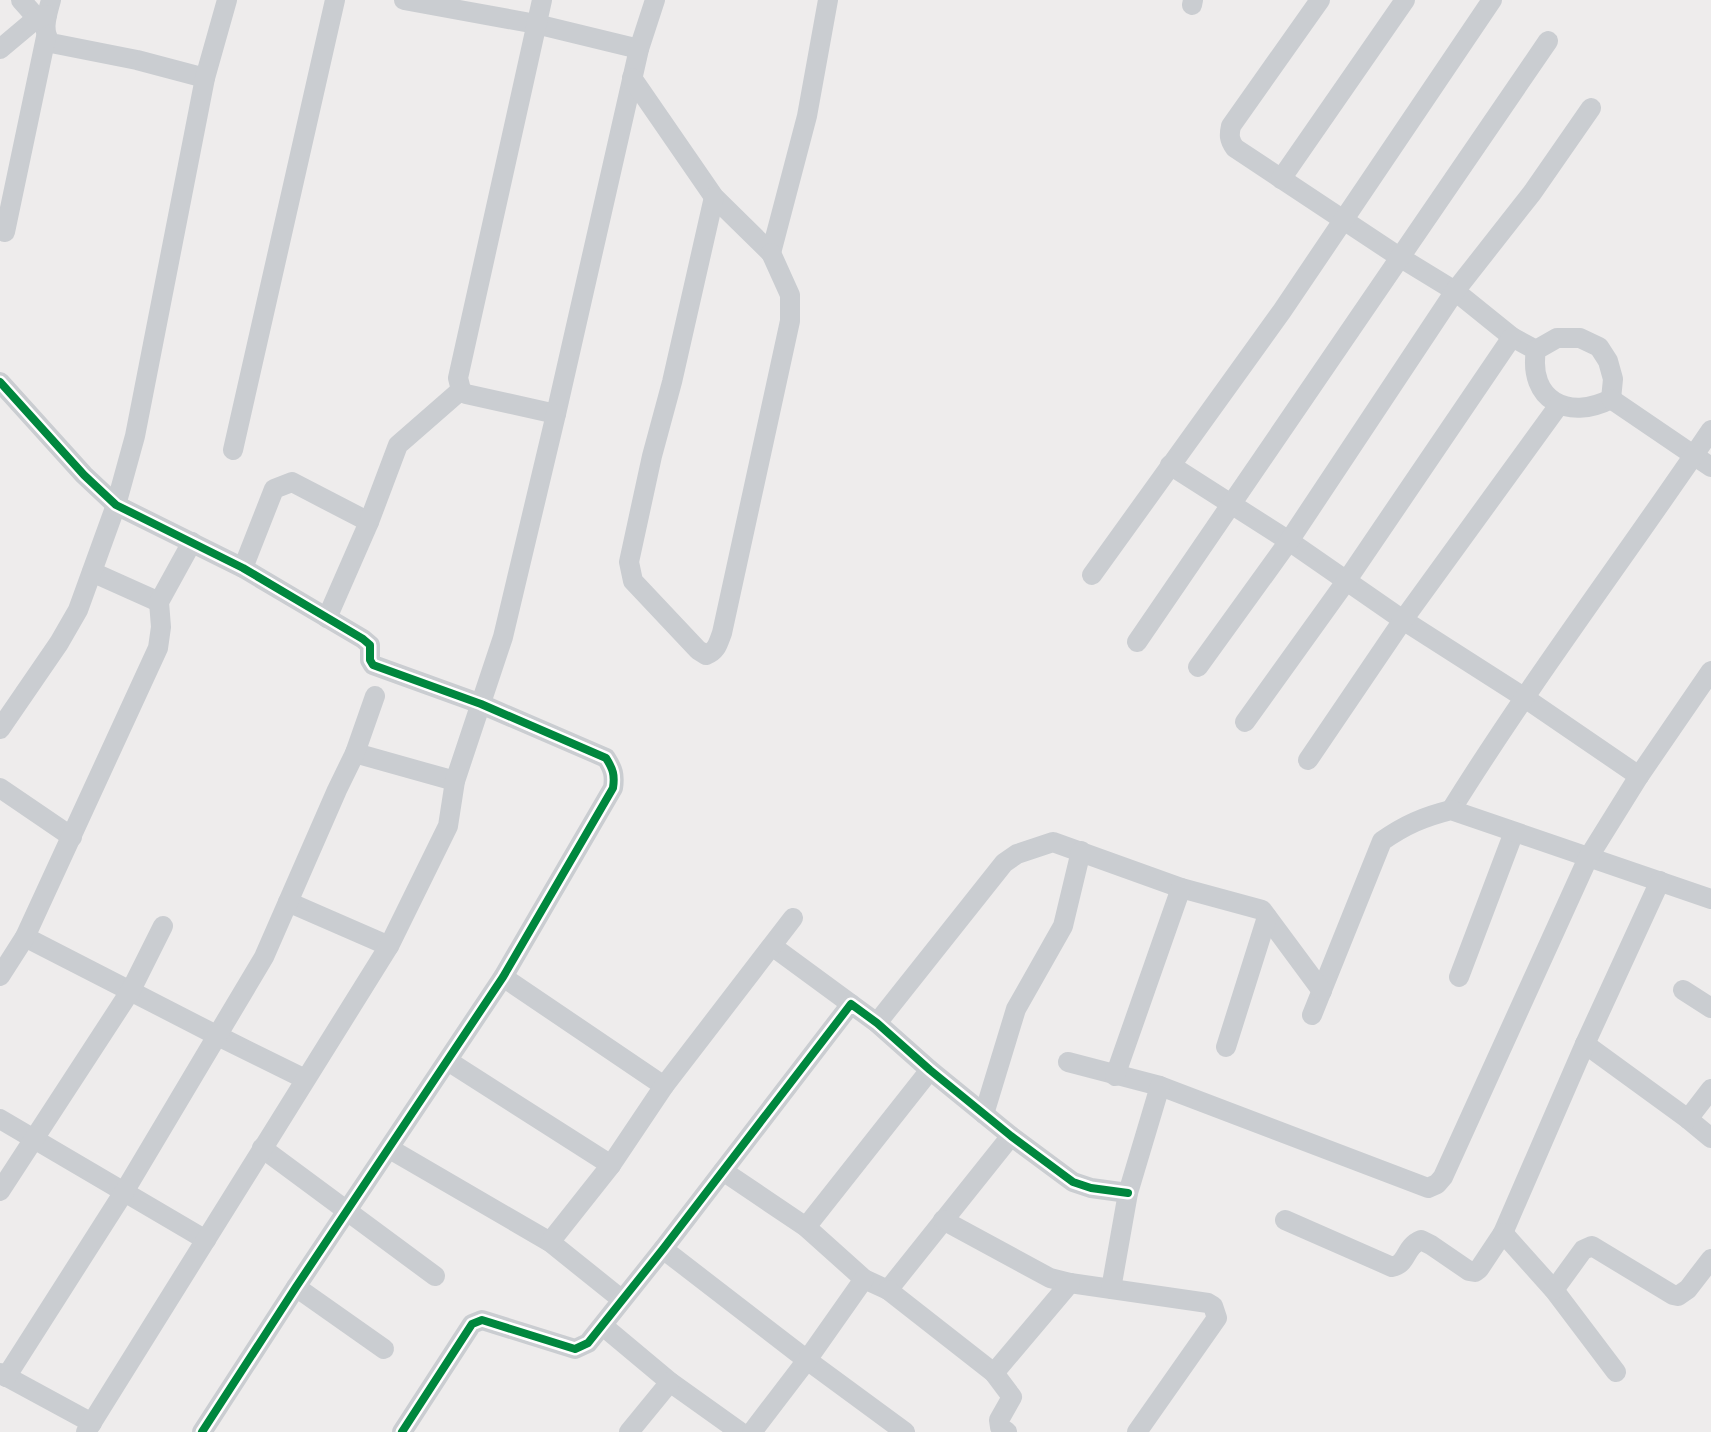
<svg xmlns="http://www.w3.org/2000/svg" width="1711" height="1432" font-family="Karla,sans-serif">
  <rect width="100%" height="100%" fill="#eeecec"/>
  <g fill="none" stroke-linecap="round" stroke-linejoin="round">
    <g stroke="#cacdd1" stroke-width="20">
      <polyline points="21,0 37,18"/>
      <path d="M51 0C47 15 41 31 51 43L137 60 205 78"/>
      <polyline points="404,0 536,24 639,49"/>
      <polyline points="542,0 458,378 461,390 466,394 556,414 639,49 655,0"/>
      <path d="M1320 0 1231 126C1229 135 1229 140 1235 148L1401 258 1455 291 1512 337 1536 350"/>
      <polyline points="1192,5 1193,0"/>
      <polyline points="0,49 37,18 47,15"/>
      <polyline points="632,78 714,197 771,253 807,116 828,0"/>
      <polyline points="1281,179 1405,0"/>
      <path d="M714 197 672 382 652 456 629 562 633 581 698 650 706 655C717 651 718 643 722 633L790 321V295L771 253"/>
      <polyline points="5,232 46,37"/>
      <path d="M1557 338H1580L1599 347 1608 361 1613 379 1611 399C1568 421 1528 400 1536 350Z"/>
      <path d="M0 382 84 475 116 505 243 568 363 639 370 645V660L373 665 481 704 606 758C613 769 615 775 613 788L503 977 296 1287 202 1432"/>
      <polyline points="1611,399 1711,467"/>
      <polyline points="233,450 335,0"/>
      <polyline points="1170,465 1289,541 1403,620 1525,698 1639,776"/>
      <polyline points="243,568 274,489 292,482 369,522"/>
      <polyline points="92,572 159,602"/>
      <polyline points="1092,575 1282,311 1492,0"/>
      <polyline points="327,618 369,522 398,445 461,390"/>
      <polyline points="1137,642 1548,41"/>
      <polyline points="1198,667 1289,541 1455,291 1532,193 1591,108"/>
      <polyline points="1245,722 1347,580 1512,337"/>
      <polyline points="0,729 59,643 78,610 116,505 135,436 205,78 227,0"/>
      <polyline points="355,753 455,781"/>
      <polyline points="1308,760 1403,620 1559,405"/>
      <polyline points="0,788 72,837"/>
      <path d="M1451 810C1532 680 1625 557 1711 430"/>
      <polyline points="288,902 389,946"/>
      <polyline points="25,937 218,1036 305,1079"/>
      <polyline points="772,946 851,1004"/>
      <polyline points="0,976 25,937 158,648 161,627 159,602 192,542"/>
      <polyline points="503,977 664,1086"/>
      <polyline points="1459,977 1514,832"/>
      <polyline points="1683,990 1711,1008"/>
      <path d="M1312 1015 1382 841C1405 825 1423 817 1451 810L1711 899"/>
      <polyline points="877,1023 1004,863 1017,854 1053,842 1181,888 1262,910 1322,991"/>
      <polyline points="1585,1044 1688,1119 1711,1138"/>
      <polyline points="1226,1047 1267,917"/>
      <polyline points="448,1061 611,1165"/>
      <polyline points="1068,1062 1160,1086 1428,1188 1437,1184 1443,1177 1588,858 1639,776 1711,671"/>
      <polyline points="1115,1076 1181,888"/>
      <polyline points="984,1114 1016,1009 1063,926 1081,851"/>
      <polyline points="0,1119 206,1240"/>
      <polyline points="1688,1119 1711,1089"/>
      <polyline points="262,1148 435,1276"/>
      <polyline points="390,1149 550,1242 621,1299"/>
      <polyline points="723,1171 806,1227 864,1279 888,1290 1011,1136"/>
      <polyline points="0,1191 131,990 163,926"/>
      <polyline points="943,1220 1050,1278 1070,1283 1208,1303 1213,1306 1217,1318 1137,1432"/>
      <path d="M1285 1220 1392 1267C1408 1264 1404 1247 1421 1240L1431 1245 1469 1271 1475 1272 1479 1269 1503 1233 1585 1044 1660 881"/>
      <polyline points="806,1227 930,1070"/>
      <polyline points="1503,1233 1554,1290 1616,1372"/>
      <polyline points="550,1242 611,1165 664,1086 793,918"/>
      <polyline points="663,1249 807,1360 905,1432"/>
      <polyline points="296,1287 384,1349"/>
      <polyline points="1111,1289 1128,1193 1160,1086"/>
      <polyline points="888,1290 994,1373 1012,1397 999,1420 1000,1427 1007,1432"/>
      <polyline points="1554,1290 1583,1250 1592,1246 1673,1295 1678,1296 1688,1289 1711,1259"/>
      <polyline points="603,1326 670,1382 740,1432"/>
      <polyline points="0,1373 92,1423"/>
      <polyline points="994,1373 1070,1283"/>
      <polyline points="6,1377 124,1192 264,957 337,790 355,753 375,696"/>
      <polyline points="86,1432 389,946 448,826 455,781 503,637 556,414"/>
      <polyline points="402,1432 472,1324 482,1320 575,1349 588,1343 663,1249 851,1004 877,1023 930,1070 1011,1136 1073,1182 1091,1188 1128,1193"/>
      <polyline points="629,1432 670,1382"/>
      <polyline points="752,1432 807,1360 864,1279"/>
    </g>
    <g stroke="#fff" stroke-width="13">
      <g id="cycleway">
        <path d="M0 382 84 475 116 505 243 568 363 639 370 645V660L373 665 481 704 606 758C613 769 615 775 613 788L503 977 296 1287 202 1432"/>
        <polyline points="402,1432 472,1324 482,1320 575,1349 588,1343 663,1249 851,1004 877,1023 930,1070 1011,1136 1073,1182 1091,1188 1128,1193"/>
      </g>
    </g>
    <use href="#cycleway" stroke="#00873e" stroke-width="8"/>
  </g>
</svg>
